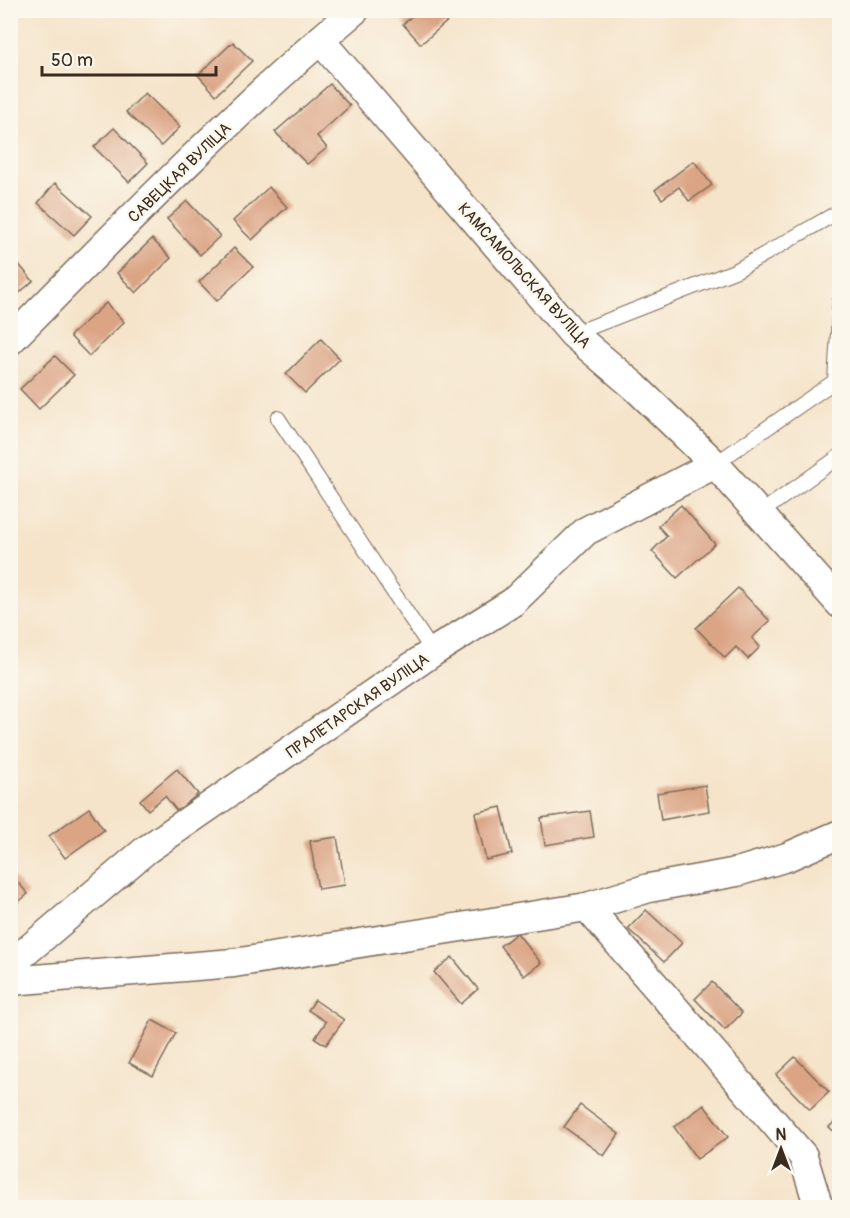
<svg xmlns="http://www.w3.org/2000/svg" width="850" height="1218" font-family="Pangolin,sans-serif">
  <rect width="100%" height="100%" fill="#fbf7ec"/>
  <filter id="ink" filterUnits="userSpaceOnUse"><feTurbulence type="fractalNoise" baseFrequency=".0167" numOctaves="2"/><feDisplacementMap in="SourceGraphic" scale="12" xChannelSelector="R" yChannelSelector="G"/><feConvolveMatrix kernelMatrix="1 2 1 2 8 2 1 2 1" color-interpolation-filters="sRGB"/></filter>
  <filter id="wash" filterUnits="userSpaceOnUse"><feTurbulence type="fractalNoise" baseFrequency=".008" numOctaves="4" result="noise"/><feDisplacementMap in="SourceGraphic" scale="24" xChannelSelector="R" yChannelSelector="G"/><feGaussianBlur stdDeviation="1.35" result="paint"/><feColorMatrix in="noise" values="0 0 0 0 0 0 0 0 0 0 0 0 0 0 0 0 0 1.4 0 .05"/><feComposite in="paint" operator="in"/></filter>
  <g filter="url(#wash)">
    <rect width="100%" height="100%" fill="#f5e4ca"/>
    <g id="blocks">
      <g fill="#dba485">
        <polygon points="419,10 457,10 458,12 421,44 403,24"/>
        <polygon points="233,42 252,61 216,95 198,75"/>
        <polygon points="330,84 350,106 317,136 327,148 307,164 275,132"/>
        <polygon points="145,93 180,127 161,146 126,112"/>
        <polygon points="114,128 148,163 129,182 94,147"/>
        <polygon points="694,161 712,185 689,201 679,187 662,199 655,190"/>
        <polygon points="55,183 92,216 74,235 38,203"/>
        <polygon points="269,187 287,207 252,240 233,221"/>
        <polygon points="187,201 220,236 200,255 167,219"/>
        <polygon points="152,239 171,258 136,293 117,273"/>
        <polygon points="234,248 253,267 217,301 199,282"/>
        <polygon points="16,261 33,281 10,301 10,265"/>
        <polygon points="106,303 124,322 89,356 70,336"/>
        <polygon points="321,339 340,359 305,393 286,374"/>
        <polygon points="55,356 74,375 39,409 20,389"/>
        <polygon points="681,505 715,544 677,578 652,551 667,536 658,526"/>
        <polygon points="738,588 770,621 752,638 760,647 748,659 736,647 725,658 696,628"/>
        <polygon points="177,769 198,794 177,811 165,796 148,810 140,800"/>
        <polygon points="705,785 709,811 661,820 657,793"/>
        <polygon points="501,807 512,854 486,860 475,813"/>
        <polygon points="89,808 104,830 65,858 49,836"/>
        <polygon points="590,811 594,837 545,845 541,818"/>
        <polygon points="337,837 345,885 318,889 310,841"/>
        <polygon points="10,873 28,894 10,909"/>
        <polygon points="646,910 682,943 664,962 628,929"/>
        <polygon points="517,933 541,963 524,976 500,946"/>
        <polygon points="452,957 478,989 461,1004 434,972"/>
        <polygon points="712,982 742,1013 725,1030 695,999"/>
        <polygon points="315,1000 344,1020 326,1045 315,1038 326,1022 308,1010"/>
        <polygon points="152,1020 176,1033 153,1076 129,1063"/>
        <polygon points="795,1057 829,1092 810,1110 776,1075"/>
        <polygon points="580,1105 619,1134 604,1156 564,1127"/>
        <polygon points="704,1105 728,1137 697,1159 674,1127"/>
        <polygon points="840,1117 840,1137 829,1127"/>
      </g>
    </g>
  </g>
  <g filter="url(#ink)">
    <use href="#blocks" fill-opacity="0" stroke="#7c6b5a" stroke-width="1.5"/>
    <g fill="none" stroke-linecap="round" stroke-linejoin="round">
      <g stroke="#7c6b5a" stroke-width="16">
        <g id="service">
          <polyline points="573,334 737,270 840,211"/>
          <polyline points="278,418 433,652"/>
          <polyline points="715,464 835,381 840,300"/>
          <polyline points="759,514 840,456"/>
        </g>
      </g>
      <g stroke="#7c6b5a" stroke-width="31">
        <g id="minor">
          <polyline points="320,40 573,334 634,386 715,464 840,604"/>
          <path d="M10 341C122 227 233 113 355 10"/>
          <polyline points="587,907 803,1156 819,1208"/>
          <polyline points="10,965 146,850 433,652 513,602 586,531 715,464"/>
          <polyline points="10,981 234,963 587,907 649,888 737,872 787,857 840,834"/>
        </g>
      </g>
      <use href="#service" stroke="#fff" stroke-width="14"/>
      <use href="#minor" stroke="#fff" stroke-width="28"/>
    </g>
  </g>
  <g text-anchor="middle" stroke-width="4.5" stroke-linejoin="round" paint-order="stroke">
    <g font-size="16" fill="#3b2a1e" stroke="#fbf7ec">
      <text transform="translate(179 172) rotate(-44)" y="6">САВЕЦКАЯ ВУЛІЦА</text>
      <text transform="translate(525 275) rotate(48)" y="6">КАМСАМОЛЬСКАЯ ВУЛІЦА</text>
      <text transform="translate(357 705) rotate(-35)" y="6">ПРАЛЕТАРСКАЯ ВУЛІЦА</text>
    </g>
  </g>
  <rect width="850" height="1218" fill="none" stroke="#fbf7ec" stroke-width="36"/>
  <g transform="translate(781 1149)" stroke="#fbf7ec" stroke-width="4.5" paint-order="stroke">
  <path d="M0-4.5L10 22L0 15L-10 22Z" fill="#3b2a1e"/>
  <text y="-9" font-size="16" font-weight="bold" text-anchor="middle" fill="#3b2a1e">N</text>
  </g>
  <path d="M42 66v9h174v-9" fill="none" stroke="#3b2a1e" stroke-width="3"/>
  <text x="51" y="66" font-size="18" fill="#3b2a1e" stroke="#fbf7ec" stroke-width="4.5" paint-order="stroke">50 m</text>
</svg>
